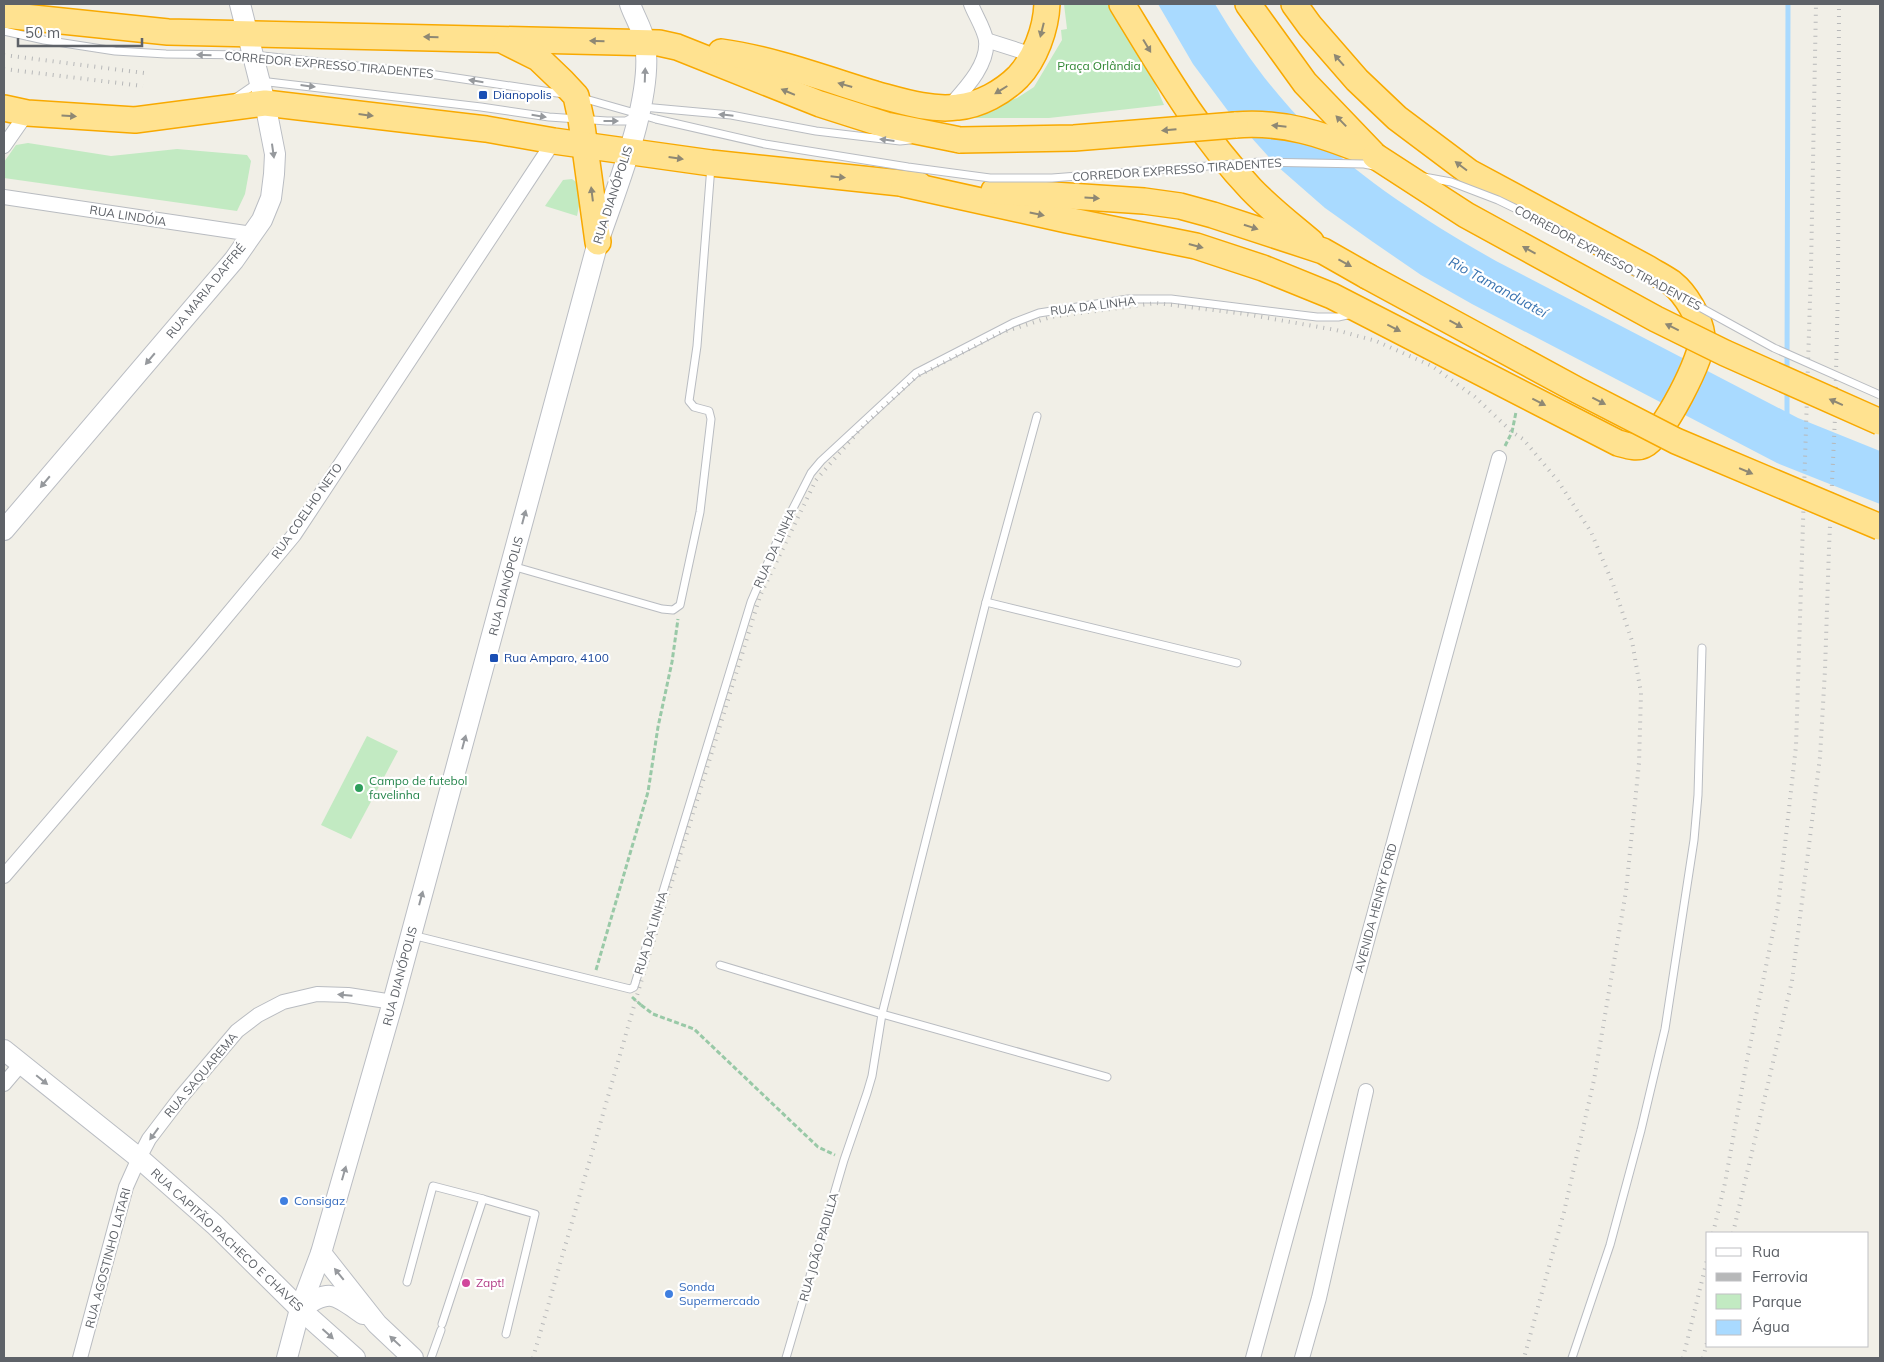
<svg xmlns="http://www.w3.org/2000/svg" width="1884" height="1362" font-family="Mulish,sans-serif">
  <rect width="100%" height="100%" fill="#f1efe7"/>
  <g fill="#c2eac2">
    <polygon points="1064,4 1119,4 1131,27 1164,105 1049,118 974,118 972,112 1017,98 1034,87 1062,40 1061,30 1067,29"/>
    <polygon points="28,143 111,156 177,149 247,155 251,161 245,194 237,211 4,178 4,162 16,145"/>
    <polygon points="572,179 583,187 577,216 545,206 563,180"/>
    <polygon points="367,736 398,751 351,839 321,825"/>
  </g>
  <path fill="#a9daff" d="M1158 4H1215C1242 50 1274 94 1312 131 1366 183 1431 224 1496 261L1798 418 1880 451V504L1777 463 1472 304 1421 275 1373 242 1325 208 1277 166 1231 115 1193 64Z"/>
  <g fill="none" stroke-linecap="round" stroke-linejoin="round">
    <g stroke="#a9daff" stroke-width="5">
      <polyline points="1787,373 1788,4"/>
      <polyline points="1787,389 1787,418"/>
    </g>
    <g stroke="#b9bcc1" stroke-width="9">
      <g id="lane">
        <polyline points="4,31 44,40 115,51 166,54 253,55 423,73 564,94"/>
        <polyline points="582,98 656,119"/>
        <polyline points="234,99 260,81 481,107 549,117 607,121 626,121 636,116"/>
        <polyline points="643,107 731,115 816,131 900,141 910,140"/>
        <polyline points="512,566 662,609 673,610 680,605 700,512 711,419 709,411 694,407 689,401 697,346 711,166"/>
        <polyline points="986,602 1237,663"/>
        <polyline points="412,935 630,989 634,987 751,602 782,530 811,473 821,461 916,373 1013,323 1039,313 1128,299 1171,299 1317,317 1338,317 1352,314"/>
        <polyline points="720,965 882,1014 1107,1077"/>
        <polyline points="407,1282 433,1186 483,1199"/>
        <polyline points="442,1324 483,1199 535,1214 506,1334"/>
        <polyline points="431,1358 441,1330"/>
        <polyline points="786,1358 844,1160 867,1093 872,1076 882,1014 986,602 1037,416"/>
        <polyline points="1572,1358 1610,1245 1641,1130 1665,1029 1694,840 1698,795 1702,648"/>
      </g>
    </g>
    <g stroke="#b9bcc1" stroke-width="16">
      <g id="street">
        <polyline points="986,40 1033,55"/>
        <path d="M949 107C964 90 989 65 986 40 984 28 975 15 971 4"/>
        <polyline points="4,146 27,113"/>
        <polyline points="4,197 252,234"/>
        <polyline points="4,876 200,648 294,535 554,141"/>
        <polyline points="4,1084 21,1064"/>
        <polyline points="80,1358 126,1187 139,1158 149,1139 181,1097 237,1031 258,1015 283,1002 317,994 348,995 393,1002"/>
        <polyline points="1253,1358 1499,458"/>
        <polyline points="1302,1358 1319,1298 1366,1091"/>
      </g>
    </g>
    <g stroke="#babdc3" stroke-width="22">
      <g id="secondary">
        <polyline points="4,530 234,260 262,220 271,198 274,174 275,154 265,103 240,4"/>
        <polyline points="4,1050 139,1158 215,1225 300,1309 355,1358"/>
        <polyline points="321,1253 377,1324 413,1358"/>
        <path d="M300 1309C331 1288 334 1294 363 1314"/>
        <path d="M287 1358 300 1309 321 1253 393 1002 598 242C616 189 654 98 645 43 643 30 634 16 630 4"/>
      </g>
    </g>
    <g stroke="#f8a900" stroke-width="28">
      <g id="highway">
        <path d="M1122 4C1161 68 1199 134 1251 189 1269 208 1291 225 1311 242"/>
        <polyline points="1248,4 1305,83 1375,156"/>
        <polyline points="4,15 168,32 659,43 677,47 820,104 886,125 960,140"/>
        <polyline points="506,42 538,58 562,81 576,96 581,119 598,242"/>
        <path d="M721 52C772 59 826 79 875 94 901 101 931 111 958 107 980 105 1003 92 1018 77 1035 59 1046 29 1047 4"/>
        <polyline points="4,108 27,113 135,120 265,103 486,129 554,141 711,163 919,185"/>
        <path d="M1235 125C1284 121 1321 134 1366 152"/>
        <path d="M904 184 1067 220 1196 246 1263 268 1332 296 1618 443C1626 445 1636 449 1644 445 1662 437 1705 355 1702 336 1700 318 1686 294 1672 283 1665 278 1657 274 1649 269L1469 172 1397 118 1357 80 1310 26 1294 4"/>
        <polyline points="994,191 1144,201 1180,206 1213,215 1323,251 1367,276"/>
      </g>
    </g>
    <g stroke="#99c9a7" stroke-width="3" stroke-dasharray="5 2.5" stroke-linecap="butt">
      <polyline points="1505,446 1512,432 1516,412"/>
      <polyline points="596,970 648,792 658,727 672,662 678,619"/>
      <polyline points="641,1005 653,1014 694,1029 818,1147 835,1155"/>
    </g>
    <use href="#lane" stroke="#fff" stroke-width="7"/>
    <use href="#street" stroke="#fff" stroke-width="14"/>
    <use href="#secondary" stroke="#fff" stroke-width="20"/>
    <use href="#highway" stroke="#ffe290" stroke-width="25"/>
    <g stroke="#b7b8b9" stroke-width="4" stroke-dasharray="1 6" stroke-linecap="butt">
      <polyline points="4,55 144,73"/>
      <polyline points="4,69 143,86"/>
      <polyline points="1713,1233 1725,1183 1748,1055 1778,907 1796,746 1811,268 1816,4"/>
      <polyline points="1733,1233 1792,981 1820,757 1825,670 1829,548 1835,417 1838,287 1839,4"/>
      <polyline points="533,1358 638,992 760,596 816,480 865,424 916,377 1000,333 1051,317 1156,303 1245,314 1336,330 1376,341 1432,366 1475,397 1512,432 1523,439 1558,481 1591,532 1613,584 1632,641 1641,693 1639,763 1626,891 1594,1080 1564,1212 1524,1358"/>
      <polyline points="1683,1358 1708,1256"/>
      <polyline points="1703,1358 1708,1339"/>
    </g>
    <g stroke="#b9bcc1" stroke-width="9" stroke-linecap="butt">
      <g id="lane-bridge">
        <polyline points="656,119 765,144 908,167 990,178 1052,178 1260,162 1364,164 1374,166"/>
        <polyline points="1424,177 1451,182 1498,200 1558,229 1774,348 1880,395"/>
      </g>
    </g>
    <g stroke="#f8a900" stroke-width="28" stroke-linecap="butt">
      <g id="highway-bridge">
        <polyline points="960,140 1074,138 1235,125"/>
        <polyline points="1375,156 1466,215 1656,319 1725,353 1880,422"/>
        <polyline points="1367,276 1577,390 1676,441 1880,527"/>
      </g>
    </g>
    <polyline stroke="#99c9a7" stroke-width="3" stroke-dasharray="5 2.5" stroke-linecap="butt" points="632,997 641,1005"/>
    <use href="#lane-bridge" stroke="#fff" stroke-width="7"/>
    <use href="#highway-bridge" stroke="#ffe290" stroke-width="25"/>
  </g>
  <defs><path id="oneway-solid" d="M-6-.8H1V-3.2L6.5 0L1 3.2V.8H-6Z" transform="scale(1.25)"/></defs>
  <g fill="#8e8874">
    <use href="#oneway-solid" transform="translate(1042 30) rotate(104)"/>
    <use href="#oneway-solid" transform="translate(431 37) rotate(-179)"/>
    <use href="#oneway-solid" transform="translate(597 41) rotate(-179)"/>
    <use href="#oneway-solid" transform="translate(1147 46) rotate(59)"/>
    <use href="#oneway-solid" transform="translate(1339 60) rotate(-131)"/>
    <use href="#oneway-solid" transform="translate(845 85) rotate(-164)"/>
    <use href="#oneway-solid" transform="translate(1001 90) rotate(148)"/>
    <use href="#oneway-solid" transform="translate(788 92) rotate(-157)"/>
    <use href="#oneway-solid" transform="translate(366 115) rotate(7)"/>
    <use href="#oneway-solid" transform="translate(69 116) rotate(4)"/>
    <use href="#oneway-solid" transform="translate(1341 121) rotate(-134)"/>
    <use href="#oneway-solid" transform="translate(1279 126) rotate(-174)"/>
    <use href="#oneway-solid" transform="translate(1169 130) rotate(175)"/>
    <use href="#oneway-solid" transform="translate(676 158) rotate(8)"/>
    <use href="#oneway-solid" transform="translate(1461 166) rotate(-143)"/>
    <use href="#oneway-solid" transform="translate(838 177) rotate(6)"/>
    <use href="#oneway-solid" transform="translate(592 194) rotate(-97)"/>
    <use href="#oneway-solid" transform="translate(1092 198) rotate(3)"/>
    <use href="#oneway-solid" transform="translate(1037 214) rotate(12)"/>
    <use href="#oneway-solid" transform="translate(1251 227) rotate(18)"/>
    <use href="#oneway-solid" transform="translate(1196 246) rotate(15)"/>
    <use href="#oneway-solid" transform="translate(1529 250) rotate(-151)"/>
    <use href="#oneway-solid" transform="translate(1345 263) rotate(29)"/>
    <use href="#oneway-solid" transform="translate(1456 324) rotate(29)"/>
    <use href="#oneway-solid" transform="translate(1672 327) rotate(-154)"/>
    <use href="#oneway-solid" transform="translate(1394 328) rotate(27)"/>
    <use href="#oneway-solid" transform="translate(1599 401) rotate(27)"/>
    <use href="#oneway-solid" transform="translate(1539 402) rotate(27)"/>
    <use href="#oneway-solid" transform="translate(1836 402) rotate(-156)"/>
    <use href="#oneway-solid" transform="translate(1746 471) rotate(23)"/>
  </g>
  <g fill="#96999d">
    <use href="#oneway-solid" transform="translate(204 55) rotate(-179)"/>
    <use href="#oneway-solid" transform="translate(645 75) rotate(-88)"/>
    <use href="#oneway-solid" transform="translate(476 81) rotate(-171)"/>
    <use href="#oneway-solid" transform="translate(308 86) rotate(7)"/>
    <use href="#oneway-solid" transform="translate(726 115) rotate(-174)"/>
    <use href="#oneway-solid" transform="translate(539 116) rotate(9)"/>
    <use href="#oneway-solid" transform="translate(611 121)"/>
    <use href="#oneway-solid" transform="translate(887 140) rotate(-173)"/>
    <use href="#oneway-solid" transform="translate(273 151) rotate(82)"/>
    <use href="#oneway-solid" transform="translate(150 359) rotate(130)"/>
    <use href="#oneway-solid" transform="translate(45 482) rotate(130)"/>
    <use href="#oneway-solid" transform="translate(524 517) rotate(-75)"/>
    <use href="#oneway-solid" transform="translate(464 742) rotate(-75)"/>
    <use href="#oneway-solid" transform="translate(421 898) rotate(-75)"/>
    <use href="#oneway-solid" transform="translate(345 995) rotate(-175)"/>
    <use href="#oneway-solid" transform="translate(42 1080) rotate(39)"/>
    <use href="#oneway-solid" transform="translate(154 1134) rotate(126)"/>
    <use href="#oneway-solid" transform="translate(344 1173) rotate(-74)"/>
    <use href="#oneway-solid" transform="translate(339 1274) rotate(-129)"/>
    <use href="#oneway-solid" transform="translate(328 1334) rotate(42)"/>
    <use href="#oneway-solid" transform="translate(395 1341) rotate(-137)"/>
  </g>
  <g fill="#1a4fb4" stroke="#fff" stroke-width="2">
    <rect x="478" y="90" width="10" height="10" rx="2.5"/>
    <rect x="489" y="653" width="10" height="10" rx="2.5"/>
  </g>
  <circle fill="#2e9e5b" stroke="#fff" stroke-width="2" cx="359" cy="788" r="5"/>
  <g fill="#3f7fe0" stroke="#fff" stroke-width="2">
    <circle cx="284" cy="1201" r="5"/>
    <circle cx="669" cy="1294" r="5"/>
  </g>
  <circle fill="#d1479c" stroke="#fff" stroke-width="2" cx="466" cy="1283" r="5"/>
  <g text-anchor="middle" stroke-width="4.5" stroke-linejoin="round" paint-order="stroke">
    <g font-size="12" fill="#5e6268" stroke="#fff">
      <text transform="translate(329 65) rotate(5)" y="4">CORREDOR EXPRESSO TIRADENTES</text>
      <text transform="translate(1177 170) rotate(-4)" y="4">CORREDOR EXPRESSO TIRADENTES</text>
      <text transform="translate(613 195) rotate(-72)" y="4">RUA DIANÓPOLIS</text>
      <text transform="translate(128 216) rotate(9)" y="4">RUA LINDÓIA</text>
      <text transform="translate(1608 258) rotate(28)" y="4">CORREDOR EXPRESSO TIRADENTES</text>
      <text transform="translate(206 291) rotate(-51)" y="4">RUA MARIA DAFFRÉ</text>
      <text transform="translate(1093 306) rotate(-7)" y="4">RUA DA LINHA</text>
      <text transform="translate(307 511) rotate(-55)" y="4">RUA COELHO NETO</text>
      <text transform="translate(775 548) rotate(-66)" y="4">RUA DA LINHA</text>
      <text transform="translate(506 586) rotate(-75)" y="4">RUA DIANÓPOLIS</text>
      <text transform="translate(1376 908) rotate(-75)" y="4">AVENIDA HENRY FORD</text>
      <text transform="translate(651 933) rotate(-73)" y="4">RUA DA LINHA</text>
      <text transform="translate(400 976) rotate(-75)" y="4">RUA DIANÓPOLIS</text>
      <text transform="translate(201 1075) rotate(-50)" y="4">RUA SAQUAREMA</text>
      <text transform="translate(227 1240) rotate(43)" y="4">RUA CAPITÃO PACHECO E CHAVES</text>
      <text transform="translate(819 1247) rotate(-74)" y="4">RUA JOÃO PADILLA</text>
      <text transform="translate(108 1258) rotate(-75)" y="4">RUA AGOSTINHO LATARI</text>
    </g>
    <g font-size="12" fill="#2f8632" stroke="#fff">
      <text x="1099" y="70">Praça Orlândia</text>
    </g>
    <g font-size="12" fill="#164399" stroke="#fff" text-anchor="start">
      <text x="493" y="99">Dianopolis</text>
      <text x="504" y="662">Rua Amparo, 4100</text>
    </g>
    <g font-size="12" fill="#27864d" stroke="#fff" text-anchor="start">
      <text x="369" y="785">Campo de futebol<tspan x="369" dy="14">favelinha</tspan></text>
    </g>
    <g font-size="12" fill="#366cbe" stroke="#fff" text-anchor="start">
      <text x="294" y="1205">Consigaz</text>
      <text x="679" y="1291">Sonda<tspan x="679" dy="14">Supermercado</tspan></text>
    </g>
    <g font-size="12" fill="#b23c85" stroke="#fff" text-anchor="start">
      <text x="476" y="1287">Zapt!</text>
    </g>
    <g font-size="14" font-style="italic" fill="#3a74b1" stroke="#fff">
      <text transform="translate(1498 287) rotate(29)" y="5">Rio Tamanduateí</text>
    </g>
  </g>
  <rect width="1884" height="1362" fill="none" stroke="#5e6268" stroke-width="10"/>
  <rect x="1706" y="1232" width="162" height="115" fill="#ffffff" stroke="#bfc0c3"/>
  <rect x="1716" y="1248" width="25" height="8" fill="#ffffff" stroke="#bfc0c3"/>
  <text x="1752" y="1257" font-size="15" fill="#5e6268">Rua</text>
  <rect x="1716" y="1273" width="25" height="8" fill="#b7b8b9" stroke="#bfc0c3"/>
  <text x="1752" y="1282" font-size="15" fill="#5e6268">Ferrovia</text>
  <rect x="1716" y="1294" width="25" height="15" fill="#c2eac2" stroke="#bfc0c3"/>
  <text x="1752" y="1307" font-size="15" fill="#5e6268">Parque</text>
  <rect x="1716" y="1320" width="25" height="15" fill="#a9daff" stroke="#bfc0c3"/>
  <text x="1752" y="1332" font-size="15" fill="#5e6268">Água</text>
  <path d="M18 38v8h124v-8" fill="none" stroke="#5e6268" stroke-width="2.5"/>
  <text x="25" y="38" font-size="15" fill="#5e6268" stroke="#ffffff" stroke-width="4" paint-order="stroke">50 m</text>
</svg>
